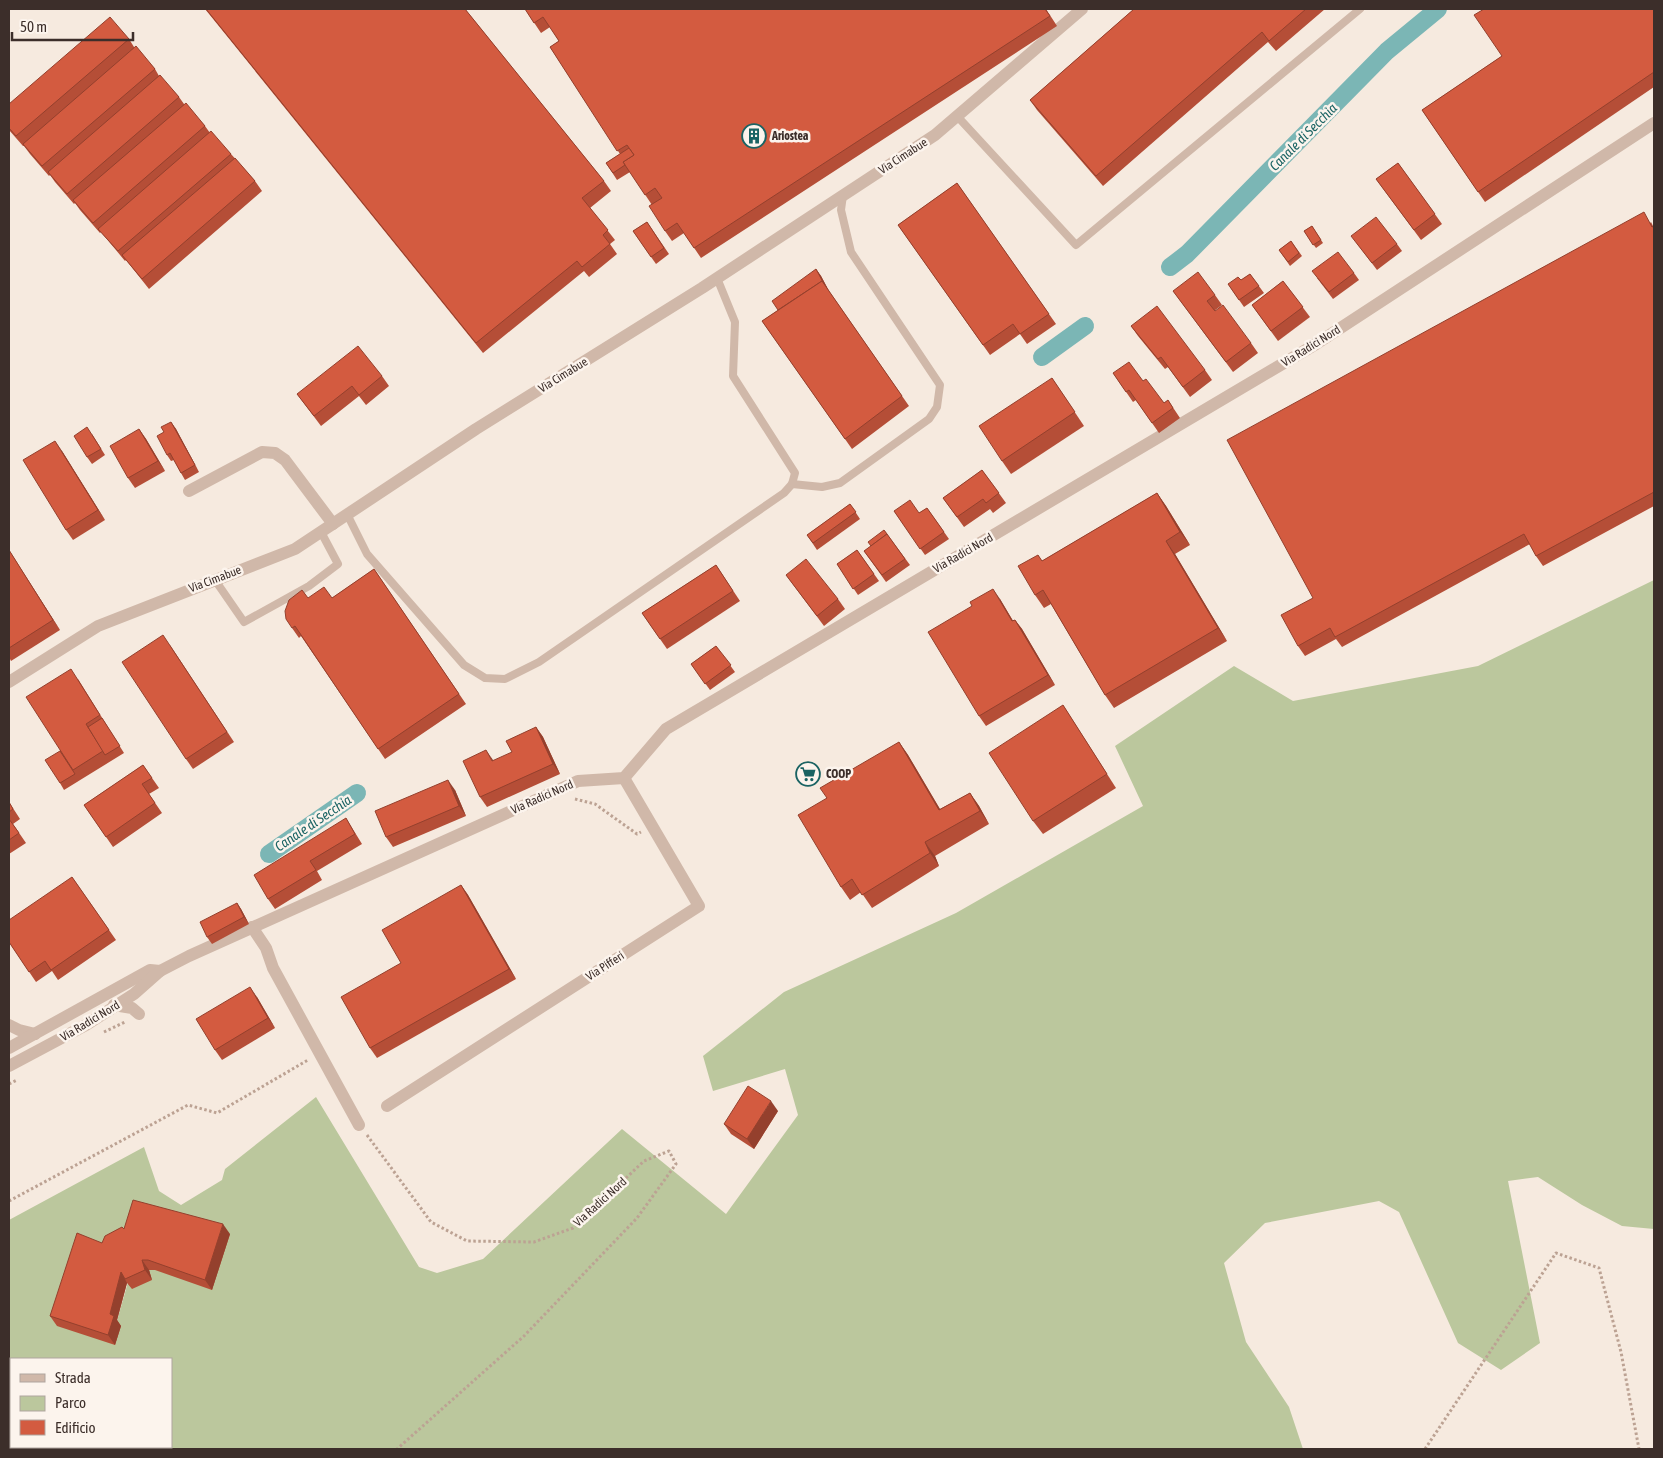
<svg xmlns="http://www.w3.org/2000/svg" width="1663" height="1458" font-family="'Asap Condensed',sans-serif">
  <rect width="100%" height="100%" fill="#f6eadf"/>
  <path fill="#bbc79d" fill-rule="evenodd" d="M1654 580V1229L1622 1226 1582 1205 1538 1177 1508 1181 1540 1343 1501 1370 1458 1343 1399 1212 1379 1201 1265 1223 1224 1263 1246 1342 1289 1407 1303 1449H46L47 1447H171V1359H11V1379L9 1374V1220L144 1147 159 1191 181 1205 222 1180 225 1169 316 1097 419 1267 437 1273 483 1259 622 1129 726 1214 798 1115 785 1069 713 1091 703 1056 784 992 956 913 1143 806 1115 746 1234 666 1293 701 1478 666ZM112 1245 155 1270H149L128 1282 116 1324Z"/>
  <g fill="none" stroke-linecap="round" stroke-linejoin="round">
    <g stroke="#7bb6b5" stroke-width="18">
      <polyline points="1170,267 1187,254 1387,51 1438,9"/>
      <polyline points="1042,357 1085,326"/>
      <polyline points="269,854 357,793"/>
    </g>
    <g stroke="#bca293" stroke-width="3" stroke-dasharray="2.5 2.5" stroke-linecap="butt">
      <polyline points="575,799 595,804 637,834 641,832"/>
      <polyline points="104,1032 125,1022"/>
      <polyline points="9,1084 17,1080"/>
      <polyline points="367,1135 431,1222 467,1241 534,1242 573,1228 644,1161 669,1151 676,1164 637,1218 524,1336 397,1449"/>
      <polyline points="9,1201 188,1105 217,1113 308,1060"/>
      <polyline points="1425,1449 1556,1253 1599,1268 1621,1352 1639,1449"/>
    </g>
    <g stroke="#d0b8a9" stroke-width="8">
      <polyline points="957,116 1076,245 1360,9"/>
      <polyline points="792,484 822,487 840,483 929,419 937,407 940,385 851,252 841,210 843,195"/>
      <polyline points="347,514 367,554 464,665 485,678 505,679 539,662 784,493 792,484 795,473 733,376 735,322 717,278"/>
      <polyline points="215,580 244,622 309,586 338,564 321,532"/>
    </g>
    <g stroke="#d0b8a9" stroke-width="12">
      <polyline points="189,491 262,452 275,453 285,460 333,524"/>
      <polyline points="9,682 98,626 295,549 476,429 702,288 935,135 1082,9"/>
      <polyline points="252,927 266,948 273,968 359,1125"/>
      <polyline points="114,1005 132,1008 139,1014"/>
      <polyline points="9,1025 19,1030 35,1034"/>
      <polyline points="9,1048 150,970 160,971"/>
      <polyline points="9,1066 86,1025 134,994 160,971 189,956 578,781 624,778 666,729 1316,344 1654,123"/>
      <polyline points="387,1106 699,906 624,778"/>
    </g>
  </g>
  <g fill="#b54e37">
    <polygon points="205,9 465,9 604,181 611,191 590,208 615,240 610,244 617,254 589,277 584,271 483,353"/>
    <polygon points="525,9 1046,9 1057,26 701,258 684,233 672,241 665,231 652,205 630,172 617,180 606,163 620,154 550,47 559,41 550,27 541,33"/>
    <polygon points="1134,9 1325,9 1276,51 1268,42 1103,186 1037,110 1030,100"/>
    <polygon points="1654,9 1654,87 1485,202 1422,110 1502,56"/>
    <polygon points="129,39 134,47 155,69 159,76 179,97 184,104 205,126 210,133 231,154 255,181 262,191 149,289 126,260 125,261 101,232 100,233 80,210 75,203 74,204 55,182 50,175 49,176 30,154 24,146 23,146 9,130 9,104"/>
    <polygon points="1398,163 1442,224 1421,240 1376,179"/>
    <polygon points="957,183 1056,324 1027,344 1020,334 990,355 898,225"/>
    <polygon points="647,222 669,254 656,264 633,231"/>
    <polygon points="1651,222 1653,226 1654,226 1654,506 1543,566 1536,556 1530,544 1342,647 1336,639 1305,656 1298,646 1313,598"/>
    <polygon points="1312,226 1323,243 1316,248 1304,231"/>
    <polygon points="1291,241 1302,256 1290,266 1279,250"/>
    <polygon points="1356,242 1397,244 1402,251 1377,270"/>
    <polygon points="816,269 821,276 829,291 909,406 852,449 762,321 778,310"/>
    <polygon points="1354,273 1359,280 1333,299 1317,278"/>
    <polygon points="1250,274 1264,293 1244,307 1228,284 1241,280"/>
    <polygon points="1283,281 1310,317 1278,341 1252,305"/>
    <polygon points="1173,291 1215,295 1222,305 1214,311 1251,343 1258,353 1233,372"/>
    <polygon points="1131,326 1205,370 1212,380 1190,397 1168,367 1165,369 1138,336"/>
    <polygon points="1113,373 1143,381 1164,403 1168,400 1180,418 1159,433 1136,400 1133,402"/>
    <polygon points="382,376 389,386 366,405 359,396 321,426 297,394"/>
    <polygon points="1052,378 1084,426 1011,474 1002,461"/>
    <polygon points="171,422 176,429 199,472 185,480 181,473 174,460 171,461 167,455 164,432"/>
    <polygon points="139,429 146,439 165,471 135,488 128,478"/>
    <polygon points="92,434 105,455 92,464 87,457"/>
    <polygon points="62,451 105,520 73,540 66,530"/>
    <polygon points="982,470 1006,503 993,513 990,509 964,527 943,498"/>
    <polygon points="1157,493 1166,506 1190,545 1175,554 1227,641 1114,708 1105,695 1051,604 1044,608 1035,595 1038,555 1042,561"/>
    <polygon points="850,504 860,519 817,550 807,535"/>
    <polygon points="927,508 949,539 925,555 894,511 919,513"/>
    <polygon points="884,530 910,565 886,582 864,551 871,546"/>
    <polygon points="9,550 60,630 11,661 9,657"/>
    <polygon points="857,550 879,581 858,595 837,564"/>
    <polygon points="716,565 740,601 667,649 642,613"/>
    <polygon points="374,569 466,704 385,759 301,636 299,638 292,628 308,598 332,598"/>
    <polygon points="786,575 838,599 845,609 824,626"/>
    <polygon points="1000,599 1013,621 1015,620 1022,629 1055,685 986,726 979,716"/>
    <polygon points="170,645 234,742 193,769 186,759"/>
    <polygon points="716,646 735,672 710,690 691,664"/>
    <polygon points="78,679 124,753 64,790 60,783 60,751"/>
    <polygon points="1063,705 1116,788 1043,834 1033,821"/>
    <polygon points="536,727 543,737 560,774 487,807 480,797 512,752"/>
    <polygon points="899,742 908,755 940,809 970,793 979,806 989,824 935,856 939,866 872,908 861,892 850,900 841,887 826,798"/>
    <polygon points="143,765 159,788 149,794 162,813 113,847 84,805"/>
    <polygon points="455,790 466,816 393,847 386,837"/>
    <polygon points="9,802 20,819 13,824 26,843 9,854"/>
    <polygon points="346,818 362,844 317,871 322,880 275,909 268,899"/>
    <polygon points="72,877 116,940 58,980 52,971 36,982 9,942"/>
    <polygon points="461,885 468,895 516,979 377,1058 370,1048"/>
    <polygon points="237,903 241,909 249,924 212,944 207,937"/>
    <polygon points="257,997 275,1028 222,1060 215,1050"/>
    <polygon points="778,1111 754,1149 731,1134 724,1124"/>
    <polygon points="124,1229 230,1234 212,1290 155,1270 149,1270 152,1280 132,1289 127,1283 117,1320 121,1326 115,1345 57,1326 50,1316 102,1243"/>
  </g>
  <g fill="#94402d">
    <polygon points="816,269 821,276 829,291 824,284"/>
    <polygon points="171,422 176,429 199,472 195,465"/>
    <polygon points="139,429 146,439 165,471 158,461"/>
    <polygon points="55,441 62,451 105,520 98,510"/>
    <polygon points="1157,493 1166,506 1190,545 1180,532"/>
    <polygon points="1166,541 1175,554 1227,641 1218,628"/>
    <polygon points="9,550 12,555 60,630 53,620"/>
    <polygon points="993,589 1000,599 1019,631 1012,621"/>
    <polygon points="1015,620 1022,629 1055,685 1048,675"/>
    <polygon points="536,727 543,737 560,774 553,764"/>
    <polygon points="899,742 908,755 948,823 939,810"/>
    <polygon points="486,750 493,760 499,771 492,761"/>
    <polygon points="448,780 455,790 466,816 459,806"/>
    <polygon points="970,793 979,806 989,824 980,811"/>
    <polygon points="925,842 935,856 939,866 930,853"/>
    <polygon points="461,885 468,895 516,979 509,969"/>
    <polygon points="237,903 241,909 249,924 244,917"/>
    <polygon points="250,987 257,997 275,1028 268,1018"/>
    <polygon points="771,1101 778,1111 754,1149 747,1139"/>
    <polygon points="223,1224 230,1234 212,1290 205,1280"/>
    <polygon points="142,1260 149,1270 152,1280 145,1270"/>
    <polygon points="121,1272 127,1283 117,1320 121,1326 115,1345 108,1335 110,1314"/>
  </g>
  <g fill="#d35b40" stroke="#94402d">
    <polygon points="206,9 465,9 604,181 582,198 608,230 603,235 610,244 582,267 577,261 476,343"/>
    <polygon points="525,9 1045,9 1050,16 694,248 677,223 665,231 649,206 662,198 655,188 645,195 623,162 634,155 627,145 617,151 550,47 559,41 543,17 534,23"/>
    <polygon points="1134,9 1306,9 1269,41 1262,32 1096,176 1030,100"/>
    <polygon points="1484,9 1654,9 1654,72 1478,192 1422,110 1502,56 1474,15"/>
    <polygon points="110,17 129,39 16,136 9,128 9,104"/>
    <polygon points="136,46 155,69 42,166 23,144"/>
    <polygon points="160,75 179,97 67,194 48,172"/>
    <polygon points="186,103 205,126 93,223 73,200"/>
    <polygon points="211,131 231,154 118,251 98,229"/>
    <polygon points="629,148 634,155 623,162 625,165 613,173 606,163"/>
    <polygon points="235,158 255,181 142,279 122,255"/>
    <polygon points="1398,163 1435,214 1414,230 1376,179"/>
    <polygon points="957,183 1049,314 1020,334 1013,324 983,345 898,225"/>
    <polygon points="1644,212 1652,227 1654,226 1654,492 1536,556 1524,534 1335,637 1330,628 1298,646 1281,615 1313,598 1227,440"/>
    <polygon points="1376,217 1397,244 1372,263 1351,236"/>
    <polygon points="647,222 664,248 651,257 633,231"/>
    <polygon points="1312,226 1321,240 1313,245 1304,231"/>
    <polygon points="1291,241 1299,253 1288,262 1279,250"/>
    <polygon points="1338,252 1354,273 1329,292 1312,271"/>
    <polygon points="816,269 824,284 822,281 778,310 772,301"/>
    <polygon points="1198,272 1215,295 1207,301 1215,311 1223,305 1251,343 1226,362 1173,291"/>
    <polygon points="1250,274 1259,286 1239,300 1228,284 1238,277 1241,280"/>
    <polygon points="822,281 902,396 845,439 762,321"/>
    <polygon points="1283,281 1303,307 1271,331 1252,305"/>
    <polygon points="1157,306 1205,370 1183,387 1161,357 1158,359 1131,326"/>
    <polygon points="358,346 382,376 359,395 352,386 314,416 297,394"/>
    <polygon points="1129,362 1143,381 1146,379 1164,403 1168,400 1173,408 1152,423 1129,390 1126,392 1113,373"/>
    <polygon points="1052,378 1075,412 1002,461 979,426"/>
    <polygon points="171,422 195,465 181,473 170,453 167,455 157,436 164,432 161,427"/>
    <polygon points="87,427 101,449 87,457 74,436"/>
    <polygon points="139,429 158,461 128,478 110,446"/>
    <polygon points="55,441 98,510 66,530 23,460"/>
    <polygon points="982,470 999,493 986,503 983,499 957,517 943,498"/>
    <polygon points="1157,493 1180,532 1166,541 1218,628 1105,695 1043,590 1035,595 1018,566 1038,555 1042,561"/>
    <polygon points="910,500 919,513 927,508 944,532 920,549 894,511"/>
    <polygon points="850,504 856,512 813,543 807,535"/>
    <polygon points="884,530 887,534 871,546 868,542"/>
    <polygon points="887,534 905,559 882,575 864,551"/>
    <polygon points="9,550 53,620 9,648"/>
    <polygon points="857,550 874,574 853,589 837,564"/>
    <polygon points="806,559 838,599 817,616 786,575"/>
    <polygon points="716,565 733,591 660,639 642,613"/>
    <polygon points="374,569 459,694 378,749 295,626 292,628 286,619 285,611 289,600 302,590 308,598 324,587 332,598"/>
    <polygon points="993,589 1012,621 1015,620 1048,675 979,716 928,632 972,606 970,602"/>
    <polygon points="163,635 227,732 186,759 122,662"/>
    <polygon points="716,646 731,665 705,684 691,664"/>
    <polygon points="71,669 100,715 86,724 103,751 73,770 26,697"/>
    <polygon points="1063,705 1107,774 1033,821 989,753"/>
    <polygon points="102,718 120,746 105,755 88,727"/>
    <polygon points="536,727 553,764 480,797 463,761 486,750 492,761 512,752 506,741"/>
    <polygon points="899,742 939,810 970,793 980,811 925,842 930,853 862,895 852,879 841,887 798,815 827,798 820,788"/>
    <polygon points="60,751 75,774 60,783 45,760"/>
    <polygon points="143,765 152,778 142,784 155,803 106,837 84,805"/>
    <polygon points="448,780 459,806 386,837 375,811"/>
    <polygon points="9,802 13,809 9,812"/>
    <polygon points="346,818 355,834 310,861 316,870 268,899 254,875"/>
    <polygon points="9,819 19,833 9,840"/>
    <polygon points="72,877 109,930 51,970 45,961 29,972 9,942 9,920"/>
    <polygon points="461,885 509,969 370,1048 341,997 401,963 382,930"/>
    <polygon points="237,903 244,917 207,937 200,922"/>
    <polygon points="250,987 268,1018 215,1050 196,1019"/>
    <polygon points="748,1086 771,1101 747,1139 724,1124"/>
    <polygon points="133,1200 223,1224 205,1280 148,1260 142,1260 145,1270 125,1279 121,1272 110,1314 114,1316 108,1335 50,1316 77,1233 102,1243 105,1236 122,1227 124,1229"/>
  </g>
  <defs>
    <g id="building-ring" transform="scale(1.25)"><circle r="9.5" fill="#fcf4ed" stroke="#1a6363" stroke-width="1.5"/><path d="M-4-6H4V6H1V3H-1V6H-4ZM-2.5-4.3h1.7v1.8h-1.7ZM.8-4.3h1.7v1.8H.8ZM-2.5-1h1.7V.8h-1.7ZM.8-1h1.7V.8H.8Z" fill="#1a6363"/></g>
    <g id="supermarket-ring" transform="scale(1.25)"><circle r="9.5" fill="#fcf4ed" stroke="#1a6363" stroke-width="1.5"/><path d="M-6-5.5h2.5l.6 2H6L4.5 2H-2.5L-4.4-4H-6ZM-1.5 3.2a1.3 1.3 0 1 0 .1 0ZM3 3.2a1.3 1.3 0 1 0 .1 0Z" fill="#1a6363"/></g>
  </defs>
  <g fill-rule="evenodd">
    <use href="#building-ring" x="754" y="136"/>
    <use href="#supermarket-ring" x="808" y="774"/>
  </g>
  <g text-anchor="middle" stroke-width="5" stroke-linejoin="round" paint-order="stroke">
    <g font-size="12" font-weight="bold" fill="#3c2e2a" stroke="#fcf4ed" text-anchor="start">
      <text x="772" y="140">Ariostea</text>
      <text x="826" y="778">COOP</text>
    </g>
    <g font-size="12" fill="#3c2e2a" stroke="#fcf4ed">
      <text transform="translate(903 156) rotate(-33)" y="4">Via Cimabue</text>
      <text transform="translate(1311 346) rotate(-32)" y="4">Via Radici Nord</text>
      <text transform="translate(563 375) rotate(-32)" y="4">Via Cimabue</text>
      <text transform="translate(963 553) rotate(-30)" y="4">Via Radici Nord</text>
      <text transform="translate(215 579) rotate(-21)" y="4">Via Cimabue</text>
      <text transform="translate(542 797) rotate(-24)" y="4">Via Radici Nord</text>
      <text transform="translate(605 966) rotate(-33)" y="4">Via Pifferi</text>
      <text transform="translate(90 1021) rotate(-31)" y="4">Via Radici Nord</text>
      <text transform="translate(600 1202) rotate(-42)" y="4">Via Radici Nord</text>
    </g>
    <g font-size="14" font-style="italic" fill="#1a6363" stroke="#fcf4ed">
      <text transform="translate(1303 137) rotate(-45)" y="5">Canale di Secchia</text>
      <text transform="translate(313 823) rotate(-34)" y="5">Canale di Secchia</text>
    </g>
  </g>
  <rect width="1663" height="1458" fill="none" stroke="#3c2e2a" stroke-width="20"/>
  <rect x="10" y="1358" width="162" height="90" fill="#fcf4ed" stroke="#afa59f"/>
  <rect x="20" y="1374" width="25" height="8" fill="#d0b8a9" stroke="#afa59f"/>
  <text x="55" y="1383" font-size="15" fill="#3c2e2a">Strada</text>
  <rect x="20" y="1396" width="25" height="15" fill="#bbc79d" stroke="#afa59f"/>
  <text x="55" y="1408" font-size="15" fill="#3c2e2a">Parco</text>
  <rect x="20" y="1420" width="25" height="15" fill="#d35b40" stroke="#afa59f"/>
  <text x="55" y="1433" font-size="15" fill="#3c2e2a">Edificio</text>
  <path d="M12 32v8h121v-8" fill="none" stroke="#3c2e2a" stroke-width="2.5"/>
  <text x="20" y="32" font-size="15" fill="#3c2e2a" stroke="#fcf4ed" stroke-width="4" paint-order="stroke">50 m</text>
</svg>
